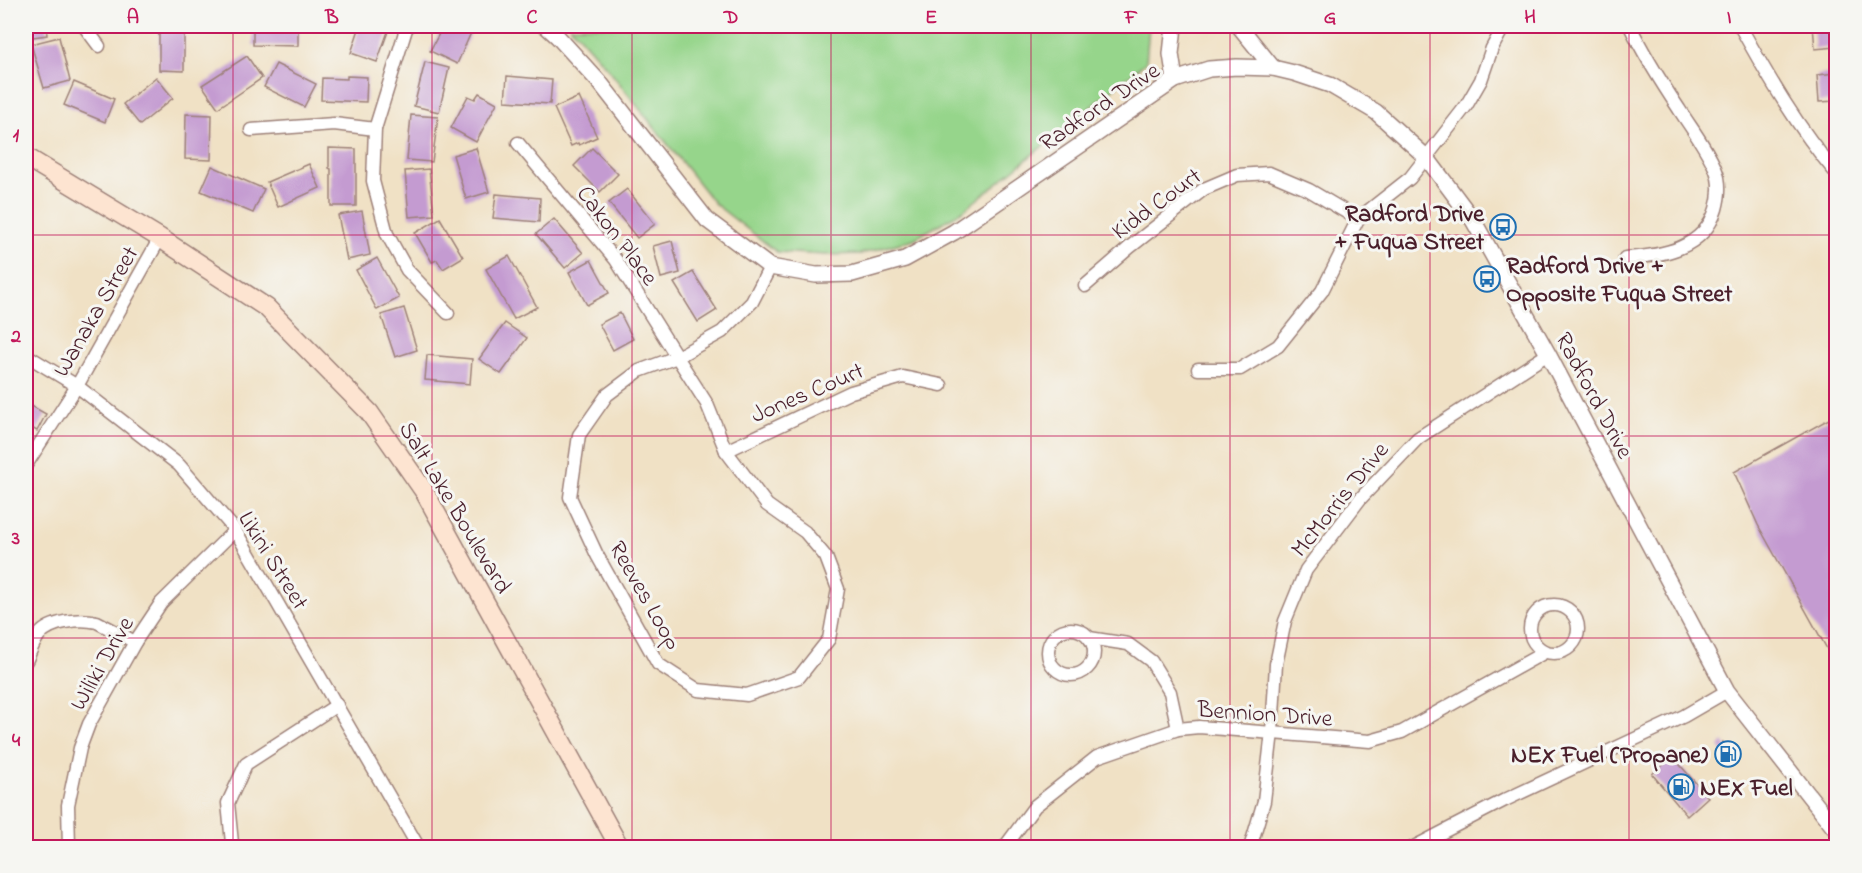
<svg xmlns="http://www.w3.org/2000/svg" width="1862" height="873" font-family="'Indie Flower',sans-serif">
  <rect width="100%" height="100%" fill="#f6f6f2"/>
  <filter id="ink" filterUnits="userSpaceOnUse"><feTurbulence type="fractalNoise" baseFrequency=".0167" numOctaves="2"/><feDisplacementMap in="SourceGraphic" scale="12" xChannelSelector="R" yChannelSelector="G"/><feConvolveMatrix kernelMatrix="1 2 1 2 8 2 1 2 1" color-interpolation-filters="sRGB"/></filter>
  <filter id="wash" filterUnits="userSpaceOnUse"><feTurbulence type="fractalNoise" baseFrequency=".008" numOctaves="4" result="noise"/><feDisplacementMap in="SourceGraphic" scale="24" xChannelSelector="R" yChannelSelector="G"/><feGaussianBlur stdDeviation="1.35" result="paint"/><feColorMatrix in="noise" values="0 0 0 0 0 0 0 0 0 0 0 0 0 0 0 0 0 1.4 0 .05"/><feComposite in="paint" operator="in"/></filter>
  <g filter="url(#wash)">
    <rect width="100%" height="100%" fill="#f0e1c5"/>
    <polygon fill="#96d58b" stroke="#707a5b" stroke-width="1.5" points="570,26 1149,26 1146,62 963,211 914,239 861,254 825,255 777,252 715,204 608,69"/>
    <g id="blocks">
      <g fill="#c49bd1">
        <polygon points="26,26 46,26 47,35 26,38"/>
        <polygon points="159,26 184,26 184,71 159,70"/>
        <polygon points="253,26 298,26 298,46 253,45"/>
        <polygon points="360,26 390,26 377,62 351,53"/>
        <polygon points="443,26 474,26 457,64 430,51"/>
        <polygon points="1813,26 1836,26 1836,47 1815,49"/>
        <polygon points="59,37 70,81 44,88 31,44"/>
        <polygon points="247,56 262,78 218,108 202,85"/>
        <polygon points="425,62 449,68 439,112 414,106"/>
        <polygon points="276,64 316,84 304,107 264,87"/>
        <polygon points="1836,73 1836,101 1819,102 1817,75"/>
        <polygon points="347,76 367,77 366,102 321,100 322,78 347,79"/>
        <polygon points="507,76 552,80 550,104 505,101"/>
        <polygon points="156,77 173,98 140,125 123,104"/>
        <polygon points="74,82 114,99 105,122 64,105"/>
        <polygon points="479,93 497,103 476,142 451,128 468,96 475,99"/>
        <polygon points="579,97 597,137 579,145 578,143 571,146 554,108"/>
        <polygon points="186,114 212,115 211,160 185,159"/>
        <polygon points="411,115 438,117 432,162 407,160"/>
        <polygon points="329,148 356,149 356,206 331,206 331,169 329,168"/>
        <polygon points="476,148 489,192 466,199 453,155"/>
        <polygon points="592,148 618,174 600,192 574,166"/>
        <polygon points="309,164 320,188 278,207 267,182"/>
        <polygon points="212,166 264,189 253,213 201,191"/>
        <polygon points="429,169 434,215 409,217 405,171"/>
        <polygon points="627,189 655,224 637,238 609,203"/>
        <polygon points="496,194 540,198 539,222 493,218"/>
        <polygon points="362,211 370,255 347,260 338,215"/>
        <polygon points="440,218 463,257 443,269 437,260 432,262 415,233"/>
        <polygon points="554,219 583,253 565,268 536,234"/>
        <polygon points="672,241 680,273 661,278 653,246"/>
        <polygon points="509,256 537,307 514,319 486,269"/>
        <polygon points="377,258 399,298 377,310 356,270"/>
        <polygon points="591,260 609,293 587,305 569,272"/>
        <polygon points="693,272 717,310 698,322 674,283"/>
        <polygon points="404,308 417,350 395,357 381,315"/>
        <polygon points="620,313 633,339 613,350 599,324"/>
        <polygon points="505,323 527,338 501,374 479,359"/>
        <polygon points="427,355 472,359 470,384 425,380"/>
        <polygon points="26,403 46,414 37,431 26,425"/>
        <polygon points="1836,415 1836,665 1758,525 1734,472"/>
        <polygon points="1723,742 1738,760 1731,764 1719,747"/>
        <polygon points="1673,757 1708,797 1687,816 1652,774"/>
      </g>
    </g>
  </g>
  <g filter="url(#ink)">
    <use href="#blocks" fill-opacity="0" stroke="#9d8078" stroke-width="1.5"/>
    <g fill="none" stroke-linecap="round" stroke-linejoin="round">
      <g stroke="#9d8078" stroke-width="15">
        <g id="minor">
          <polyline points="84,26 99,46"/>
          <polyline points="407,26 375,129 373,181 387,234 407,270 448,313"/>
          <path d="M1740 26C1768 77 1798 128 1836 173"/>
          <polyline points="251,130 334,124 375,129"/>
          <polyline points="518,143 616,260 665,338 677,357 707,404 726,451 767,505 805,532 826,557 838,589 829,639 799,677 747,695 698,690 658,664 597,555 570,497 579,435 607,395 639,371 677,357 722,332 752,302 770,267"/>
          <path d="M1625 258C1662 256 1704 249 1716 209 1720 195 1721 182 1715 168 1706 147 1691 128 1679 109 1661 82 1644 55 1630 26"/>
          <polyline points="1085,286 1130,247 1204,189 1237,175 1269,173 1309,190 1358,219"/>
          <polyline points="26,355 77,386 179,465 235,530 419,848"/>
          <polyline points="1198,369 1240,369 1278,346 1322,291 1358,219 1410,178 1466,106 1481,80 1492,48 1504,26"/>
          <polyline points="726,451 851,392 903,377 941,385"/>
          <polyline points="26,465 77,386 160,238"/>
          <circle cx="1554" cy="629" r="24"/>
          <circle cx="1071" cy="652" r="23"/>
          <polyline points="1089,638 1128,644 1151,661 1170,692 1178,729"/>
          <path d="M26 661C30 653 33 643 39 635 50 621 81 618 97 622L135 642"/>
          <polyline points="69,848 68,805 80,748 89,724 135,642 161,603 235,530"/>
          <polyline points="235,848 232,843 228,803 246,764 337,705"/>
          <polyline points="1004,848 1035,806 1097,757 1178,729 1199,727 1370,741 1402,732 1545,652"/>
          <polyline points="1250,848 1264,801 1272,732 1276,664 1285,621 1306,570 1360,499 1418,438 1548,354"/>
          <polyline points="1412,848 1505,800 1684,716 1727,691"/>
        </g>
      </g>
      <g stroke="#9d8078" stroke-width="18">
        <g id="tertiary">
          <polyline points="546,26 557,36 601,84 707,220 770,267 816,275 852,274 905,259 954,232 1175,80 1209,69 1237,67 1273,68 1294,73 1330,85 1376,112 1426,157 1473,220 1548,354 1727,691 1836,830"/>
          <polyline points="1174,26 1171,54 1175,80"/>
          <polyline points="1239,26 1273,68"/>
        </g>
      </g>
      <g stroke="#9d8078" stroke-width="21">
        <polyline id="secondary" points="26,157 160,238 267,308 369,412 424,491 620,848"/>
      </g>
      <use href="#minor" stroke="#fff" stroke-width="12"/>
      <use href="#tertiary" stroke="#fff" stroke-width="15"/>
      <use href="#secondary" stroke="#fde4d1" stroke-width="18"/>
    </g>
  </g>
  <path fill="none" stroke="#c2185b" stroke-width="1.5" stroke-opacity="0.55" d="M233 26V848M432 26V848M632 26V848M831 26V848M1031 26V848M1230 26V848M1430 26V848M1629 26V848M26 235H1836M26 436H1836M26 638H1836"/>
  <defs>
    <g id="bus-ring" transform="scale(1.35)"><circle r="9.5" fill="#f6f6f2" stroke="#1f6fb2" stroke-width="1.5"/><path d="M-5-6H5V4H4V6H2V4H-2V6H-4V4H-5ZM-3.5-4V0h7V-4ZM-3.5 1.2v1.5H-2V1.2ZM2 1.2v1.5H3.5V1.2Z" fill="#1f6fb2"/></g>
    <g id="fuel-ring" transform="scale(1.35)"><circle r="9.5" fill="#f6f6f2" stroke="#1f6fb2" stroke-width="1.5"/><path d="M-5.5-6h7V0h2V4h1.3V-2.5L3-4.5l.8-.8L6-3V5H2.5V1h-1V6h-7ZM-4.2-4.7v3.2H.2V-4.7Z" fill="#1f6fb2"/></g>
  </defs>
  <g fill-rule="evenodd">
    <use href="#bus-ring" x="1503" y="227"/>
    <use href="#bus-ring" x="1487" y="279"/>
    <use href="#fuel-ring" x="1728" y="754"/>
    <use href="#fuel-ring" x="1681" y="787"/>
  </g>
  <g text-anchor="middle" stroke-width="6" stroke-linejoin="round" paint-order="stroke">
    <g font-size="24" fill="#4a1f2b" stroke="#f6f6f2">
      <text transform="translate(1099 106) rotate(-34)" y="8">Radford Drive</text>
      <text transform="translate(1156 203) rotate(-36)" y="8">Kidd Court</text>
      <text transform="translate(618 235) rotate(53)" y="8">Cakon Place</text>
      <text transform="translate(95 311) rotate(-60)" y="8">Wanaka Street</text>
      <text transform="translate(807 392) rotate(-23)" y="8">Jones Court</text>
      <text transform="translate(1595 395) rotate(62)" y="8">Radford Drive</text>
      <text transform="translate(1339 499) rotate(-51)" y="8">McMorris Drive</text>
      <text transform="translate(456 507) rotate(59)" y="8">Salt Lake Boulevard</text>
      <text transform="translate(274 560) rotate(58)" y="8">Likini Street</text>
      <text transform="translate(646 595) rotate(60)" y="8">Reeves Loop</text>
      <text transform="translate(101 663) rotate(-60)" y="8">Wiliki Drive</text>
      <text transform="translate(1265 713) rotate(4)" y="8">Bennion Drive</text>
    </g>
    <g font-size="24" font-weight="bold" fill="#4a1f2b" stroke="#f6f6f2" text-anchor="end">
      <text x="1484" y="221">Radford Drive<tspan x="1484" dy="28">+ Fuqua Street</tspan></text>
      <text x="1506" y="273" text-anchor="start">Radford Drive +<tspan x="1506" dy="28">Opposite Fuqua Street</tspan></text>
      <text x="1708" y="762">NEX Fuel (Propane)</text>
      <text x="1700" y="795" text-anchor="start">NEX Fuel</text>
    </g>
  </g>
  <rect width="1862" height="873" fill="none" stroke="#f6f6f2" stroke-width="66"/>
  <rect x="33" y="33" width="1796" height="807" fill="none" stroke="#c2185b" stroke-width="2"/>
  <g font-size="20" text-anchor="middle" font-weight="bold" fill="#c2185b">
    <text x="133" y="23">A</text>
    <text x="332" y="23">B</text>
    <text x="532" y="23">C</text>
    <text x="731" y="23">D</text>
    <text x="931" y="23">E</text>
    <text x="1131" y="23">F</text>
    <text x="1330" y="23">G</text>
    <text x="1530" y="23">H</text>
    <text x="1729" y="23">I</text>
    <text x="16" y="141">1</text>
    <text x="16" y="342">2</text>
    <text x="16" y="544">3</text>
    <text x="16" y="746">4</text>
  </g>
</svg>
